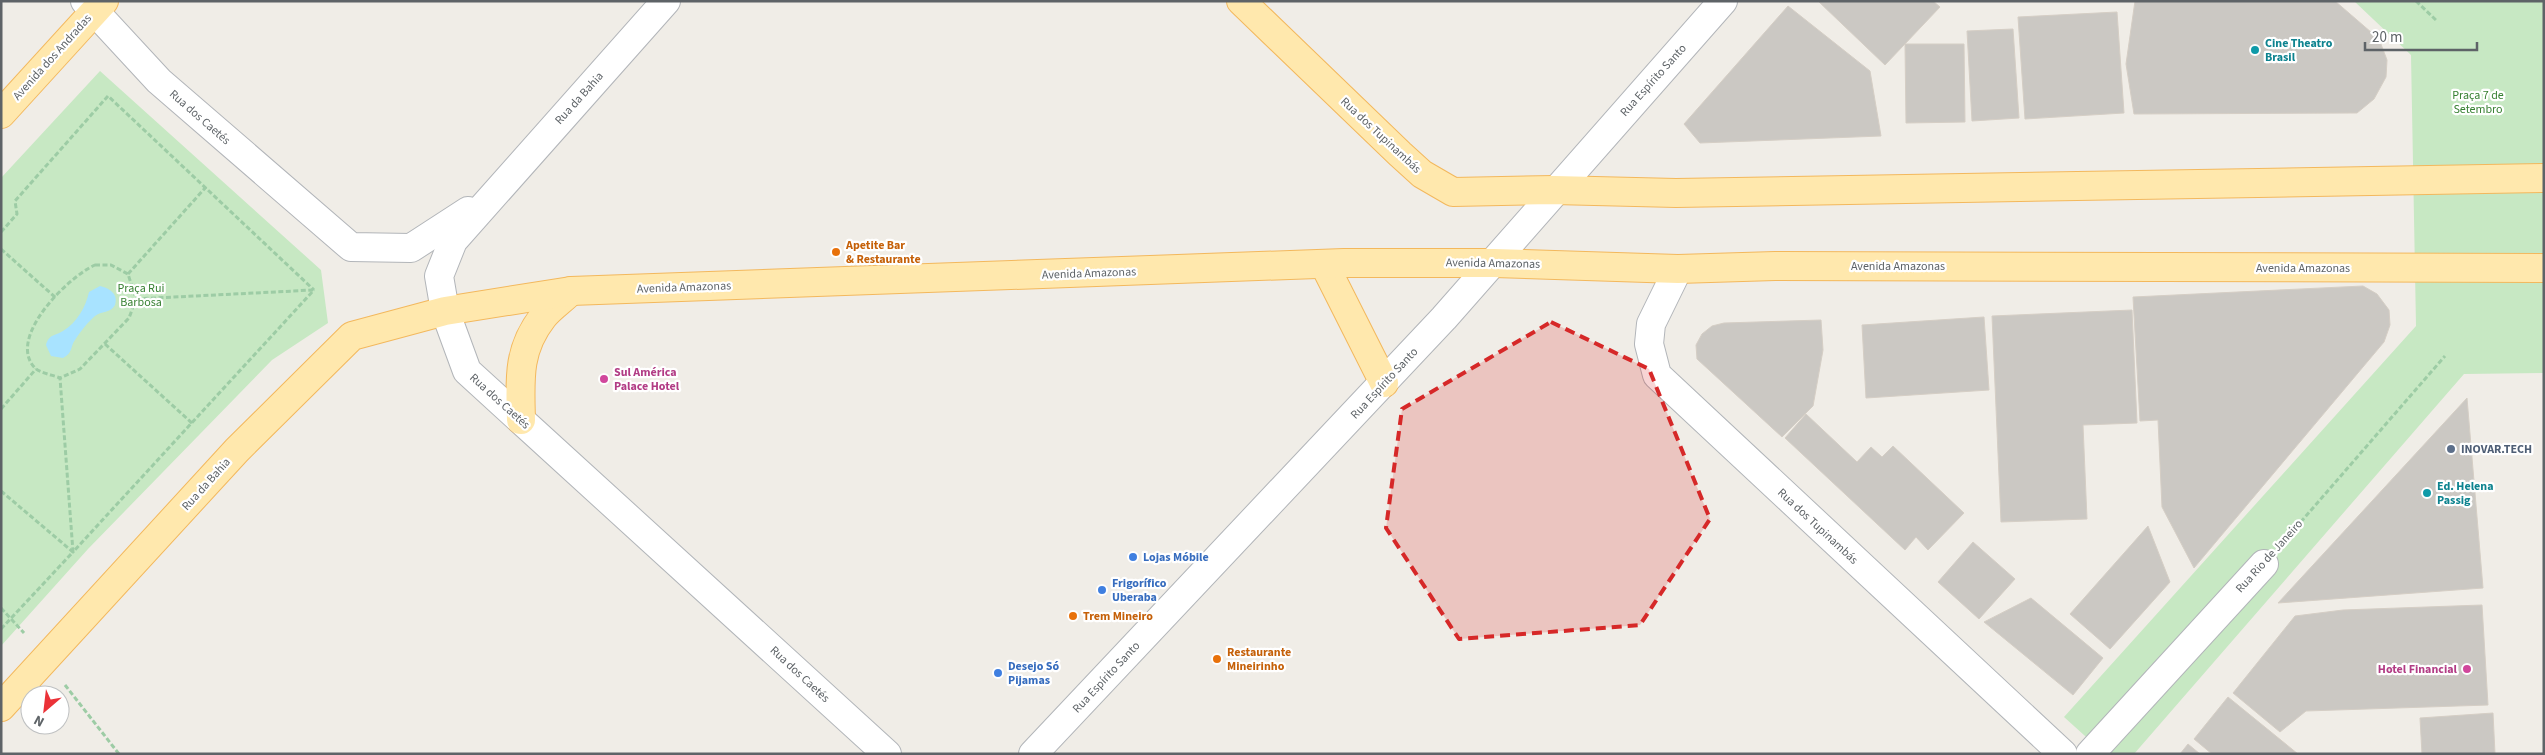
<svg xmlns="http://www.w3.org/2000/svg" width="2545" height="755" font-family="'Source Sans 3',sans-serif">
  <rect width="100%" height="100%" fill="#f0ede7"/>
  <g fill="#c7e8c3">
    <polygon points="2354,1 2544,1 2544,373 2464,374 2134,754 2105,754 2064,717 2416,326 2411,55"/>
    <polygon points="100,71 321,270 328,323 272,360 88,549 1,646 1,178"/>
  </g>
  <path fill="#a8e3ff" d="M100 286C109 288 119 294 115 305 111 313 101 311 95 316 88 322 80 332 75 340 70 347 73 353 63 358L51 356 46 345C49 334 55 336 63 331 77 323 86 306 89 292Z"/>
  <g fill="#cbc8c3" stroke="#d5cec5">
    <polygon points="1818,1 1933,1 1940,7 1885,65"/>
    <polygon points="2135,1 2335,1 2379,39 2387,60 2386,77 2374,99 2357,113 2134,114 2126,64"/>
    <polygon points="1788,6 1870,71 1881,136 1700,143 1684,124"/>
    <polygon points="2117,12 2124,113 2025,119 2018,17"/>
    <polygon points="2013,29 2019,118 1972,121 1967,31"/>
    <polygon points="1905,44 1964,44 1965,122 1906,123"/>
    <polygon points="2363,286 2377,294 2389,310 2390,325 2384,342 2194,568 2162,507 2158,420 2140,421 2133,297"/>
    <polygon points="2132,310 2137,423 2083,425 2087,519 2001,522 1992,316"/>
    <polygon points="1984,317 1989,390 1866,398 1862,325"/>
    <polygon points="1821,320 1823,350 1813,406 1782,437 1697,359 1696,345 1702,334 1712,326 1724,323"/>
    <polygon points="2467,398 2483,588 2278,603"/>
    <polygon points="1806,414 1857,462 1871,447 1882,457 1893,446 1964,513 1928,550 1916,537 1905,550 1785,438"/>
    <polygon points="2148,526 2170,582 2110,649 2070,614"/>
    <polygon points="1973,542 2015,579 1979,619 1938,582"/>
    <polygon points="2031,598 2103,658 2073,695 1984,622"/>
    <polygon points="2482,605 2488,705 2306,711 2280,732 2233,693 2295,616 2343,610"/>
    <polygon points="2228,697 2298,754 2212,754 2194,739"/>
    <polygon points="2493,713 2495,754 2422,754 2420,718"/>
    <polygon points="2188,744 2200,754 2180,754"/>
  </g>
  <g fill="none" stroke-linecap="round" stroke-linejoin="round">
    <g stroke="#b2b5b9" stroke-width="30">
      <g id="minor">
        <polyline points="1678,269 1651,324 1649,344 1657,375 2063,754"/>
        <polyline points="2090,754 2264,564"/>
      </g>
    </g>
    <g stroke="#b2b5b9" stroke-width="30">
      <g id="tertiary">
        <polyline points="85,1 159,81 351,247 411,248 468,211"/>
        <polyline points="666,1 453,241 439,276 445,311 467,371 887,754"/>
        <polyline points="1033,754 1444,318 1723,1"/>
      </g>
    </g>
    <g stroke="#f3b85d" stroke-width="30">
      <g id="primary">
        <polyline points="1241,1 1400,154 1422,174 1453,192 1554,190 1676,193 2544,178"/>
        <polyline points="1,114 104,1"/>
        <polyline points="1324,264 1384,383"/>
        <path d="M521 420C520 381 517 350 543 317 550 308 562 300 571 291"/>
        <polyline points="1,707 237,450 352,336 445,311 571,291 1344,263 1494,263 1678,269 1775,266 2544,268"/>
      </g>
    </g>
    <g stroke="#9dcca5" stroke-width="3" stroke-dasharray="5 2.5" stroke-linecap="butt">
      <polyline points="2416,1 2437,21"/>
      <polyline points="1,232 17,214 15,201 108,96 314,290"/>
      <polyline points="1,249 56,298"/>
      <path d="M95 265H111L128 274 136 299 129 318 80 369 60 378C53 375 40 373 35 368 6 338 68 277 95 265Z"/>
      <polyline points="128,274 206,187"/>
      <polyline points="136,299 313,290"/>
      <polyline points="105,344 193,424"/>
      <polyline points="1,409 36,369"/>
      <polyline points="1,491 73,552 314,290"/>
      <polyline points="2286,539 2445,356"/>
      <polyline points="1,608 24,633"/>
      <polyline points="1,629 73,552 60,378"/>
      <polyline points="65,685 119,754"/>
    </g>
    <use href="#minor" stroke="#fff" stroke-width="28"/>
    <use href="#tertiary" stroke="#fff" stroke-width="28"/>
    <use href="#primary" stroke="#ffe8ad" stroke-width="28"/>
  </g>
  <path fill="#d62828" fill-opacity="0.2" stroke="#d62828" stroke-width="4" stroke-dasharray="10 6" stroke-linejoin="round" d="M1551 322 1649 369 1710 519 1640 625 1459 639 1386 528 1402 409Z"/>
  <g fill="#0f9aa8" stroke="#fff" stroke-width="2">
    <circle cx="2255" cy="50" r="5"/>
    <circle cx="2427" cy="493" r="5"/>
  </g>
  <g fill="#e8710a" stroke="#fff" stroke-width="2">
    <circle cx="836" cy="252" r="5"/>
    <circle cx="1073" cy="616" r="5"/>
    <circle cx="1217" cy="659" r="5"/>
  </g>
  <g fill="#d1479c" stroke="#fff" stroke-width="2">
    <circle cx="604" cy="379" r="5"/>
    <circle cx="2467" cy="669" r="5"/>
  </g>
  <circle fill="#5c6f8a" stroke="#fff" stroke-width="2" cx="2451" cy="449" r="5"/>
  <g fill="#3f7fe0" stroke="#fff" stroke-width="2">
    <circle cx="1133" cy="557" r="5"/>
    <circle cx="1102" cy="590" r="5"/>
    <circle cx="998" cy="673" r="5"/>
  </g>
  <g text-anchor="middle" stroke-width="4.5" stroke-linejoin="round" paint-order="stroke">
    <g font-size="12" font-weight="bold" fill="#0d838f" stroke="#fff" text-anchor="start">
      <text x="2265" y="47">Cine Theatro<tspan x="2265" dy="14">Brasil</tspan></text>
      <text x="2437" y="490">Ed. Helena<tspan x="2437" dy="14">Passig</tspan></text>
    </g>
    <g font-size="12" fill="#5e6367" stroke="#fff">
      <text transform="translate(52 57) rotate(-48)" y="4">Avenida dos Andradas</text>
      <text transform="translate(1653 80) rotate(-48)" y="4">Rua Espírito Santo</text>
      <text transform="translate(579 98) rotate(-48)" y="4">Rua da Bahia</text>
      <text transform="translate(200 117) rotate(41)" y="4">Rua dos Caetés</text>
      <text transform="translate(1381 135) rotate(43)" y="4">Rua dos Tupinambás</text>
      <text transform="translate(1493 263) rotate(1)" y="4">Avenida Amazonas</text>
      <text x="1898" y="270">Avenida Amazonas</text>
      <text x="2303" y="272">Avenida Amazonas</text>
      <text transform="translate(1089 273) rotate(-2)" y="4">Avenida Amazonas</text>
      <text transform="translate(684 287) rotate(-2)" y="4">Avenida Amazonas</text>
      <text transform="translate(1384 383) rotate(-47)" y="4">Rua Espírito Santo</text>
      <text transform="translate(500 401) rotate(42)" y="4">Rua dos Caetés</text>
      <text transform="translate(206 484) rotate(-48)" y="4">Rua da Bahia</text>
      <text transform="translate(1818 526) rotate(43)" y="4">Rua dos Tupinambás</text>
      <text transform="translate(2269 556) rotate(-48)" y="4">Rua Rio de Janeiro</text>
      <text transform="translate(800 674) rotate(43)" y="4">Rua dos Caetés</text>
      <text transform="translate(1106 677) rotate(-47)" y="4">Rua Espírito Santo</text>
    </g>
    <g font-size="12" fill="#388133" stroke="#fff">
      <text x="2478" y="99">Praça 7 de<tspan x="2478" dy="14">Setembro</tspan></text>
      <text x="141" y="292">Praça Rui<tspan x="141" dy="14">Barbosa</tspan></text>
    </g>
    <g font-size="12" font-weight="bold" fill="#c56008" stroke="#fff" text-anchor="start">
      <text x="846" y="249">Apetite Bar<tspan x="846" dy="14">&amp; Restaurante</tspan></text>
      <text x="1083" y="620">Trem Mineiro</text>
      <text x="1227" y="656">Restaurante<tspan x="1227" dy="14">Mineirinho</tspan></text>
    </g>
    <g font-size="12" font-weight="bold" fill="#b23c85" stroke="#fff" text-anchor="start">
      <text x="614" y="376">Sul América<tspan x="614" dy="14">Palace Hotel</tspan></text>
      <text x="2457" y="673" text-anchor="end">Hotel Financial</text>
    </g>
    <g font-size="12" font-weight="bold" fill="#4e5e75" stroke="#fff" text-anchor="start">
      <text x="2461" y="453">INOVAR.TECH</text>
    </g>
    <g font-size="12" font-weight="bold" fill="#366cbe" stroke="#fff" text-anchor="start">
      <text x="1143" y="561">Lojas Móbile</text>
      <text x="1112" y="587">Frigorífico<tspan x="1112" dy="14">Uberaba</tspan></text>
      <text x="1008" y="670">Desejo Só<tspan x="1008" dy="14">Pijamas</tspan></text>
    </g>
  </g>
  <rect width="2545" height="755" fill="none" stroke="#5e6367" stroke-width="5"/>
  <g transform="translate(45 710) rotate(208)"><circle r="24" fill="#ffffff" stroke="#bfc1c2"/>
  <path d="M0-4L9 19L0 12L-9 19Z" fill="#eb3238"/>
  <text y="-8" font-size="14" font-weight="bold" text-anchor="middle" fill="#5e6367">N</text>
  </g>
  <path d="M2365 42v8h112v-8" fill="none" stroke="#5e6367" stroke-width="2.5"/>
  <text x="2372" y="42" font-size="15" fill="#5e6367" stroke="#ffffff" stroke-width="4" paint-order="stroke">20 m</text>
</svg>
